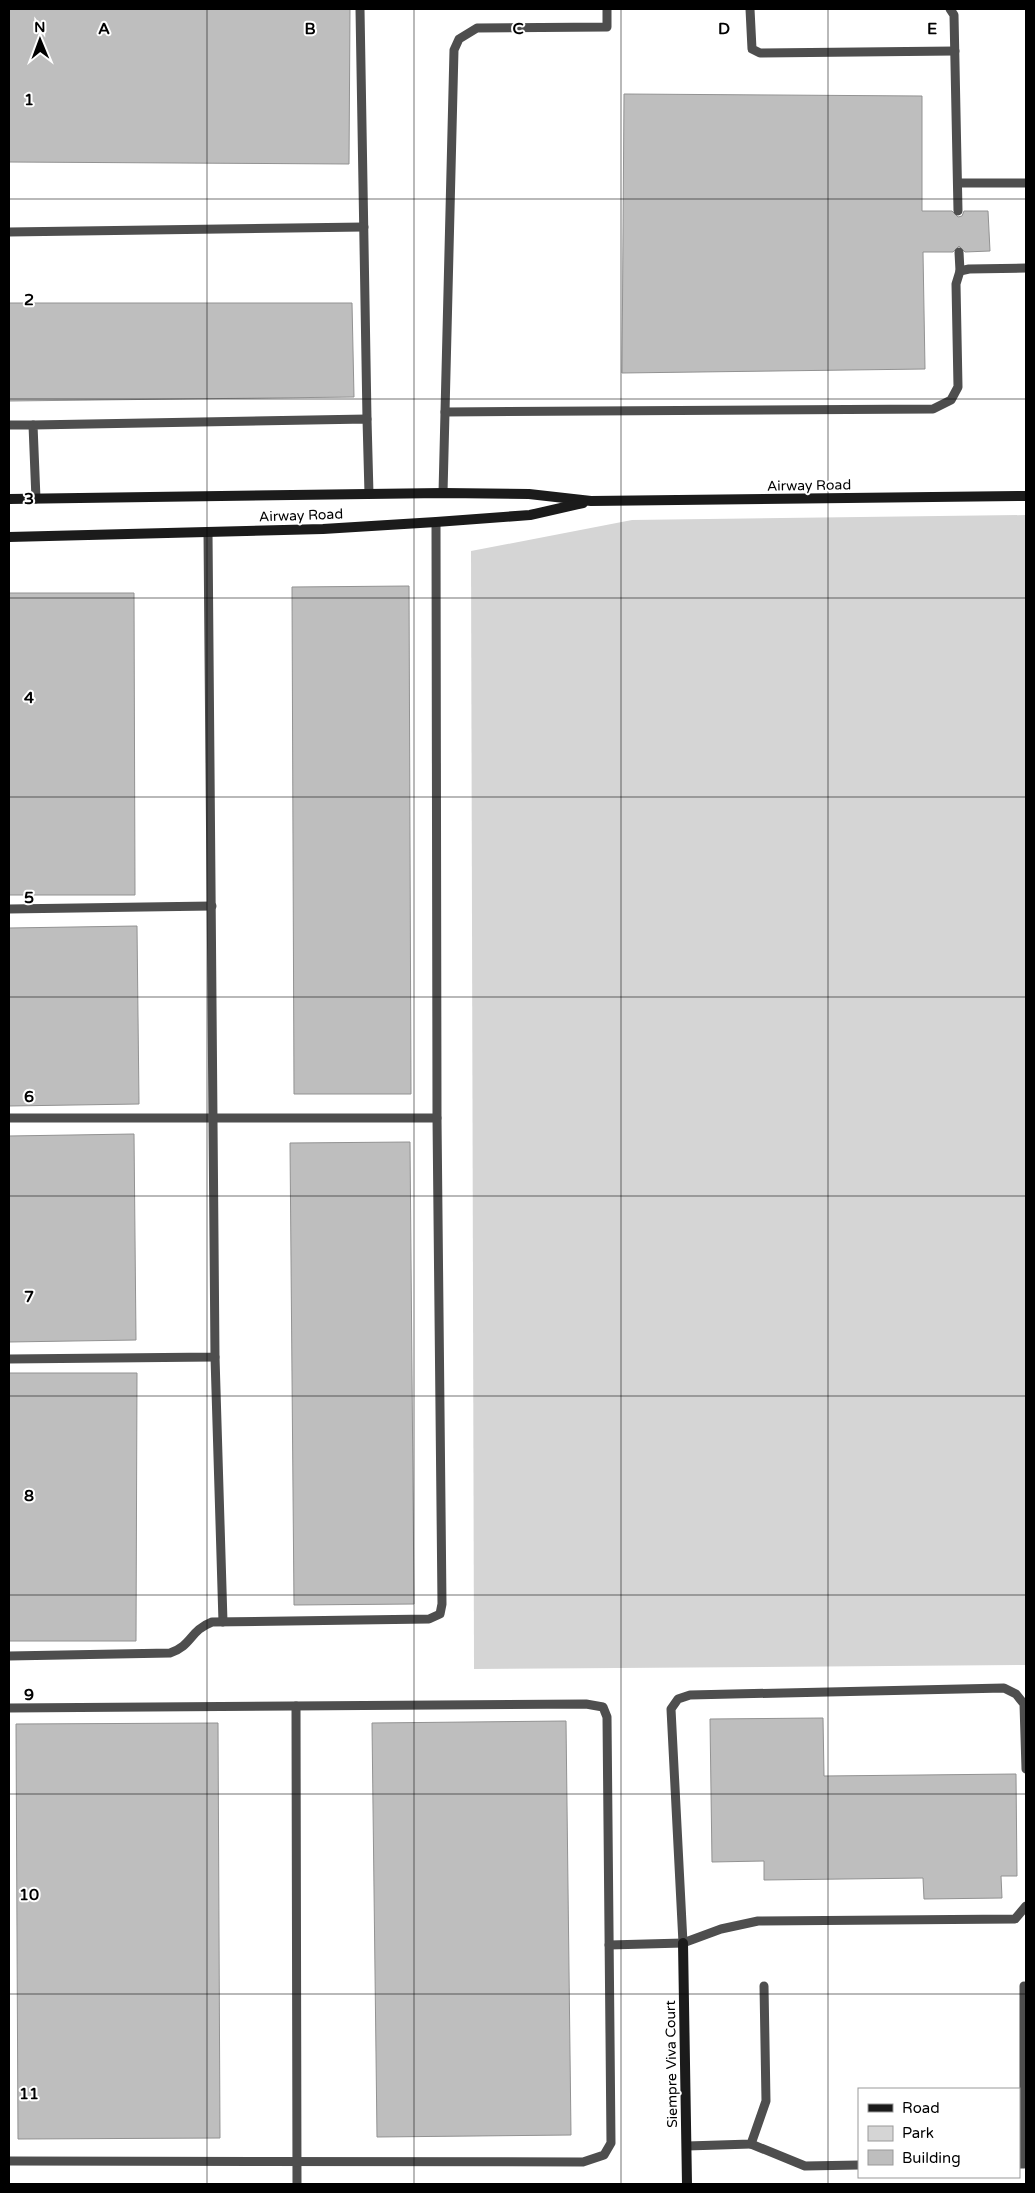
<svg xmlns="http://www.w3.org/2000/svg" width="1035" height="2193" font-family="'Varela Round',sans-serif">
  <rect width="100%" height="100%" fill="#fff"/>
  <polygon fill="#d5d5d5" points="1026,515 1026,1665 474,1669 471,551 632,520"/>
  <g fill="#bebebe" stroke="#929292">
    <polygon points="9,9 350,9 349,164 9,162"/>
    <polygon points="624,94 922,96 922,211 952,211 958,217 962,216 964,211 988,211 990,251 965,252 959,246 953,252 923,252 925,369 622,373"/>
    <polygon points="9,303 352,303 354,397 9,401"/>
    <polygon points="409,586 411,1094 294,1094 292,587"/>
    <polygon points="9,593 134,593 135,895 9,895"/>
    <polygon points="137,926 139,1104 9,1106 9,928"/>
    <polygon points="134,1134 136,1340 9,1342 9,1136"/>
    <polygon points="410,1142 414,1604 294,1605 290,1143"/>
    <polygon points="9,1373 137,1373 136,1641 9,1641"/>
    <polygon points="823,1718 824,1776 1016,1774 1017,1876 1001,1876 1002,1898 924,1899 923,1878 764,1880 764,1861 712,1862 710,1719"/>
    <polygon points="566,1721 571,2135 377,2137 372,1723"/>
    <polygon points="218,1723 220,2138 18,2139 16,1724"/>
  </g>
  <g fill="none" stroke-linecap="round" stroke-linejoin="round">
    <g stroke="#4e4e4e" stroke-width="9">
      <polyline points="360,9 367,419"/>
      <polyline points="750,9 752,49 760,53 955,51"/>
      <polyline points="950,9 954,15 958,211"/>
      <polyline points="958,183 1026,183"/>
      <polyline points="9,232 364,227"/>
      <polyline points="959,252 960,271"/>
      <polyline points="445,412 933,409 951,400 958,387 956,284 960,271 969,269 1026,268"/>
      <polyline points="9,425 33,425"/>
      <polyline points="443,493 454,50 459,39 477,28 607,27 607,9"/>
      <polyline points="36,499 33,425 367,419 369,494"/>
      <polyline points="9,909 212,906"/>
      <polyline points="9,1118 437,1118 436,522"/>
      <polyline points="215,1357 223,1622"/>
      <polyline points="9,1359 215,1357 208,532"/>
      <path d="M9 1656 170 1653C193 1645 189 1631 212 1622L429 1619 440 1614 442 1604 437 1118"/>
      <polyline points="296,1706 297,2184"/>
      <polyline points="9,1708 586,1704 603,1707 607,1717 611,2143 604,2155 583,2162 9,2161"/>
      <polyline points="1026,1769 1024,1704 1016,1694 1004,1688 690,1695 678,1699 671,1709 683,1943 721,1929 758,1921 1015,1919 1026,1906"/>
      <polyline points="609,1945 683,1943"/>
      <polyline points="751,2144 805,2166 859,2165"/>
      <polyline points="687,2146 751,2144 766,2101 764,1986"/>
      <polyline points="1019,2164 1024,2164 1024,1986"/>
    </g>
    <g stroke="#1b1b1b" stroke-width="10">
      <polyline points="9,499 443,493 529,494 591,501 1026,496"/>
      <polyline points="9,537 323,529 436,522 530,515 583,503"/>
      <polyline points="683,1943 687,2184"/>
    </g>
  </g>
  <path fill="none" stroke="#000" stroke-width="1" stroke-opacity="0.55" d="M207 9V2184M414 9V2184M621 9V2184M828 9V2184M9 199H1026M9 399H1026M9 598H1026M9 797H1026M9 997H1026M9 1196H1026M9 1396H1026M9 1595H1026M9 1794H1026M9 1994H1026"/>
  <g text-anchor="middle" stroke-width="4" stroke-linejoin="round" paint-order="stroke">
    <g font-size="14" fill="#000" stroke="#fff">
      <text transform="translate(809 485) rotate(-1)" y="5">Airway Road</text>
      <text transform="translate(301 515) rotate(-2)" y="5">Airway Road</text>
      <text transform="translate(671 2064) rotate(-91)" y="5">Siempre Viva Court</text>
    </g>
  </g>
  <g font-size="16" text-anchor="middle" font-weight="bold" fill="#000" stroke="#fff" stroke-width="4" stroke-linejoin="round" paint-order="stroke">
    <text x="104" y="34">A</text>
    <text x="310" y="34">B</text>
    <text x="518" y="34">C</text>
    <text x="724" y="34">D</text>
    <text x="932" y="34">E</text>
    <text x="29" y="105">1</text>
    <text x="29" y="305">2</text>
    <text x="29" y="504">3</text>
    <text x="29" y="703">4</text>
    <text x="29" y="903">5</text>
    <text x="29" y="1102">6</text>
    <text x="29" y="1302">7</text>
    <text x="29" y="1501">8</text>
    <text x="29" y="1700">9</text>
    <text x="29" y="1900">10</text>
    <text x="29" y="2099">11</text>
  </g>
  <rect width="1035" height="2193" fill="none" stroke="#000000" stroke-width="20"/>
  <rect x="858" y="2088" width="162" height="90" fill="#ffffff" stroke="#999999"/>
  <rect x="868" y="2104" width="25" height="8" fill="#1b1b1b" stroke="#999999"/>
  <text x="902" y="2113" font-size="15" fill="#000000">Road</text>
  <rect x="868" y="2126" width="25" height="15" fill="#d5d5d5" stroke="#999999"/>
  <text x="902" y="2138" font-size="15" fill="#000000">Park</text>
  <rect x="868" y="2150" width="25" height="15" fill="#bebebe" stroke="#999999"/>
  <text x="902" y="2163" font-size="15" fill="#000000">Building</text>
  <g transform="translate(40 40) rotate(359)" stroke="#ffffff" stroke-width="4" paint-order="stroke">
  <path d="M0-4L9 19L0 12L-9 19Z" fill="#000000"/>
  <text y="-8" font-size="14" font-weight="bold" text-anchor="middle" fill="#000000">N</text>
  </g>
</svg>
